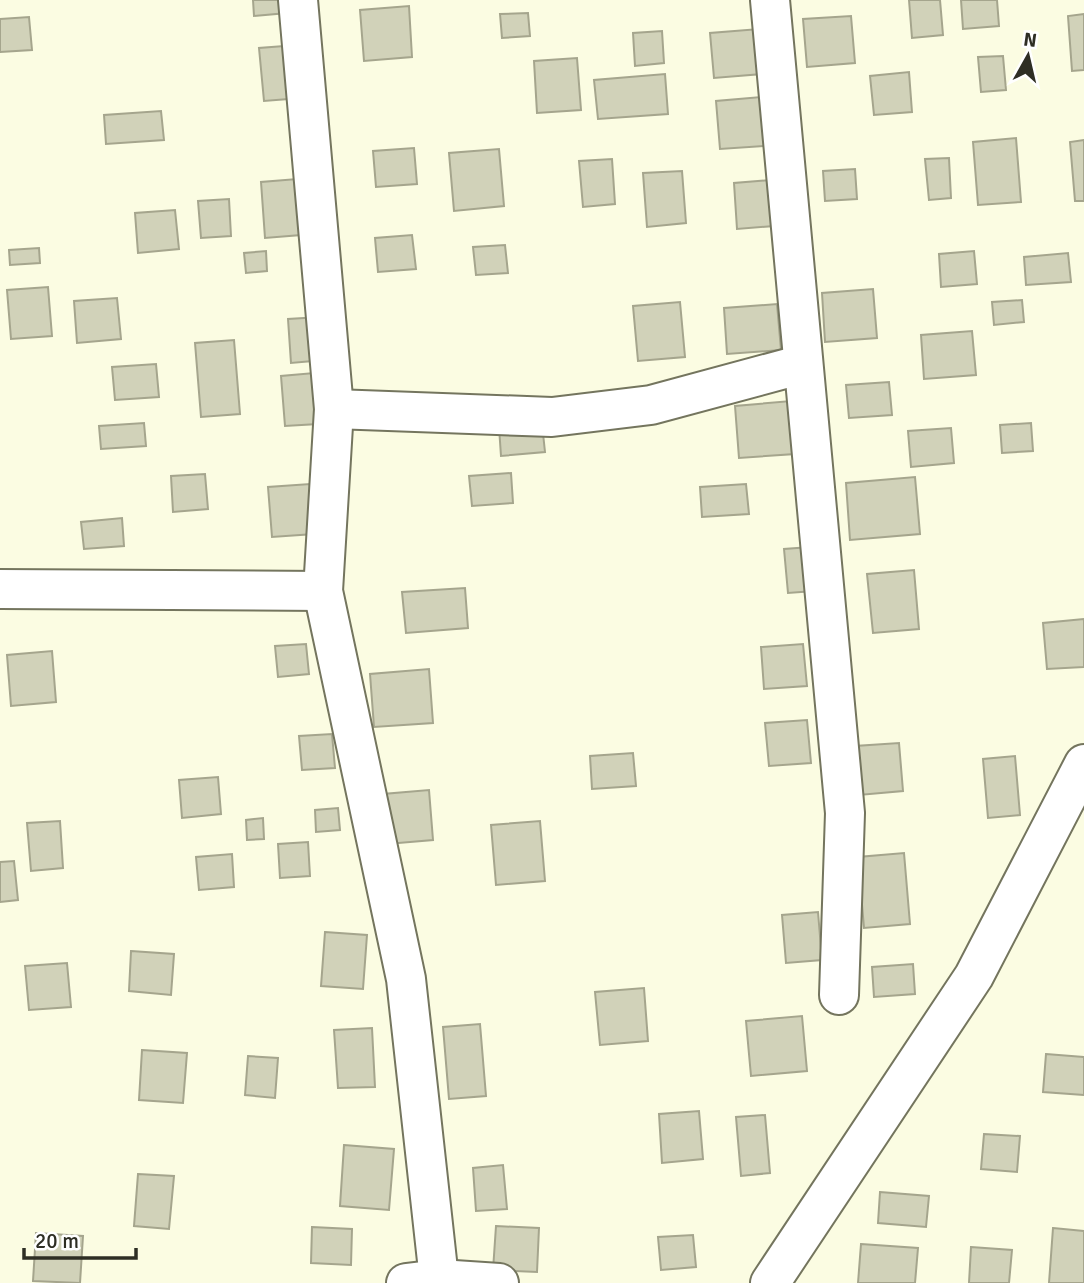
<svg xmlns="http://www.w3.org/2000/svg" width="1084" height="1283" font-family="Signika,sans-serif">
  <rect width="100%" height="100%" fill="#fbfce2"/>
  <g fill="#d1d2b9" stroke="#a5a58d" stroke-width="2">
    <polygon points="253,0 286,0 287,13 254,16"/>
    <polygon points="909,0 940,0 943,35 912,38"/>
    <polygon points="961,0 997,0 999,26 963,29"/>
    <polygon points="409,6 412,57 364,61 360,10"/>
    <polygon points="528,13 530,36 502,38 500,14"/>
    <polygon points="1084,14 1084,70 1072,71 1068,16"/>
    <polygon points="851,16 855,63 807,67 803,19"/>
    <polygon points="29,17 32,50 0,52 0,19"/>
    <polygon points="759,29 762,74 714,78 710,33"/>
    <polygon points="662,31 664,63 635,66 633,33"/>
    <polygon points="297,45 301,98 264,101 259,48"/>
    <polygon points="1003,56 1006,90 981,92 978,57"/>
    <polygon points="577,58 581,110 537,113 534,61"/>
    <polygon points="909,72 912,112 874,115 870,76"/>
    <polygon points="665,74 668,114 598,119 594,80"/>
    <polygon points="761,97 765,146 720,149 716,101"/>
    <polygon points="161,111 164,140 106,144 104,115"/>
    <polygon points="1016,138 1021,202 978,205 973,142"/>
    <polygon points="1084,140 1084,201 1075,201 1070,142"/>
    <polygon points="414,148 417,184 376,187 373,151"/>
    <polygon points="499,149 504,206 454,211 449,153"/>
    <polygon points="949,158 951,198 929,200 925,159"/>
    <polygon points="612,159 615,204 583,207 579,161"/>
    <polygon points="855,169 857,199 825,201 823,171"/>
    <polygon points="682,171 686,223 647,227 643,173"/>
    <polygon points="297,179 301,235 265,238 261,182"/>
    <polygon points="770,180 774,226 737,229 734,183"/>
    <polygon points="229,199 231,236 201,238 198,201"/>
    <polygon points="175,210 179,249 138,253 135,213"/>
    <polygon points="412,235 416,269 378,272 375,238"/>
    <polygon points="505,245 508,273 476,275 473,247"/>
    <polygon points="39,248 40,263 10,265 9,250"/>
    <polygon points="266,251 267,271 246,273 244,253"/>
    <polygon points="974,251 977,284 941,287 939,254"/>
    <polygon points="1068,253 1071,282 1026,285 1024,257"/>
    <polygon points="48,287 52,336 11,339 7,290"/>
    <polygon points="873,289 877,338 825,342 822,293"/>
    <polygon points="117,298 121,339 77,343 74,301"/>
    <polygon points="1022,300 1024,322 994,325 992,302"/>
    <polygon points="680,302 685,357 638,361 633,306"/>
    <polygon points="777,304 781,350 727,354 724,308"/>
    <polygon points="320,317 324,360 291,363 288,319"/>
    <polygon points="972,331 976,375 924,379 921,335"/>
    <polygon points="234,340 240,414 201,417 195,343"/>
    <polygon points="156,364 159,397 115,400 112,367"/>
    <polygon points="314,373 318,424 285,426 281,376"/>
    <polygon points="889,382 892,415 849,418 846,385"/>
    <polygon points="791,401 795,454 739,458 735,406"/>
    <polygon points="144,423 146,446 101,449 99,426"/>
    <polygon points="1031,423 1033,451 1002,453 1000,425"/>
    <polygon points="542,424 545,452 501,456 499,427"/>
    <polygon points="951,428 954,463 911,467 908,431"/>
    <polygon points="511,473 513,503 472,506 469,476"/>
    <polygon points="205,474 208,509 173,512 171,476"/>
    <polygon points="915,477 920,534 850,540 846,483"/>
    <polygon points="310,484 314,534 272,537 268,487"/>
    <polygon points="746,484 749,514 702,517 700,487"/>
    <polygon points="122,518 124,546 84,549 81,522"/>
    <polygon points="810,547 814,591 788,593 784,549"/>
    <polygon points="914,570 919,629 873,633 867,574"/>
    <polygon points="465,588 468,628 406,633 402,592"/>
    <polygon points="1084,619 1084,667 1047,669 1043,623"/>
    <polygon points="306,644 309,674 278,677 275,646"/>
    <polygon points="803,644 807,686 764,689 761,647"/>
    <polygon points="52,651 56,702 11,706 7,655"/>
    <polygon points="429,669 433,723 374,727 370,674"/>
    <polygon points="807,720 811,763 769,766 765,723"/>
    <polygon points="332,734 335,768 302,770 299,736"/>
    <polygon points="899,743 903,791 859,795 855,746"/>
    <polygon points="633,753 636,786 592,789 590,756"/>
    <polygon points="1015,756 1020,815 988,818 983,759"/>
    <polygon points="218,777 221,814 182,818 179,780"/>
    <polygon points="429,790 433,840 387,844 383,794"/>
    <polygon points="338,808 340,830 316,832 315,810"/>
    <polygon points="263,818 264,839 247,840 246,820"/>
    <polygon points="60,821 63,868 31,871 27,823"/>
    <polygon points="540,821 545,881 496,885 491,825"/>
    <polygon points="308,842 310,876 280,878 278,844"/>
    <polygon points="904,853 910,924 864,928 858,857"/>
    <polygon points="232,854 234,887 199,890 196,857"/>
    <polygon points="14,861 18,900 0,902 0,862"/>
    <polygon points="818,912 822,960 786,963 782,915"/>
    <polygon points="325,932 367,935 363,989 321,986"/>
    <polygon points="131,951 174,954 171,995 129,991"/>
    <polygon points="67,963 71,1007 29,1010 25,966"/>
    <polygon points="913,964 915,994 874,997 872,967"/>
    <polygon points="644,988 648,1041 600,1045 595,992"/>
    <polygon points="802,1016 807,1071 751,1076 746,1021"/>
    <polygon points="480,1024 486,1096 449,1099 443,1027"/>
    <polygon points="372,1028 375,1087 338,1088 334,1030"/>
    <polygon points="142,1050 187,1053 183,1103 139,1100"/>
    <polygon points="1046,1054 1084,1057 1084,1095 1043,1092"/>
    <polygon points="248,1056 278,1058 275,1098 245,1095"/>
    <polygon points="699,1111 703,1159 662,1163 659,1114"/>
    <polygon points="765,1115 770,1173 741,1176 736,1117"/>
    <polygon points="984,1134 1020,1136 1017,1172 981,1169"/>
    <polygon points="344,1145 394,1149 389,1210 340,1206"/>
    <polygon points="503,1165 507,1209 476,1211 473,1168"/>
    <polygon points="138,1174 174,1176 169,1229 134,1226"/>
    <polygon points="880,1192 929,1196 926,1227 878,1223"/>
    <polygon points="496,1226 539,1228 537,1272 493,1270"/>
    <polygon points="312,1227 352,1229 351,1265 311,1263"/>
    <polygon points="1053,1228 1084,1231 1084,1283 1049,1283"/>
    <polygon points="36,1233 83,1236 80,1283 33,1281"/>
    <polygon points="693,1235 696,1267 661,1270 658,1237"/>
    <polygon points="861,1244 918,1248 915,1283 858,1283"/>
    <polygon points="971,1247 1012,1250 1009,1283 969,1283"/>
  </g>
  <g fill="none" stroke-linecap="round" stroke-linejoin="round">
    <g stroke="#74755e" stroke-width="42">
      <g id="minor">
        <polyline points="298,0 334,409 323,591 406,979 439,1279"/>
        <polyline points="770,0 845,813 839,995"/>
        <polyline points="334,409 552,417 651,405 803,364"/>
        <polyline points="0,589 323,591"/>
        <polyline points="406,1283 439,1279 499,1283"/>
      </g>
    </g>
    <g stroke="#74755e" stroke-width="42">
      <polyline id="major" points="770,1283 974,976 1084,764"/>
    </g>
    <use href="#minor" stroke="#fff" stroke-width="38"/>
    <use href="#major" stroke="#fff" stroke-width="38"/>
  </g>
  <g transform="translate(1028 56) rotate(8)" stroke="#ffffff" stroke-width="5" paint-order="stroke">
  <path d="M0-5L12 26L0 18L-12 26Z" fill="#2e2e24"/>
  <text y="-10" font-size="19" font-weight="bold" text-anchor="middle" fill="#2e2e24">N</text>
  </g>
  <path d="M24 1248v10h112v-10" fill="none" stroke="#2e2e24" stroke-width="3.5"/>
  <text x="35" y="1248" font-size="21" fill="#2e2e24" stroke="#ffffff" stroke-width="5" paint-order="stroke">20 m</text>
</svg>
